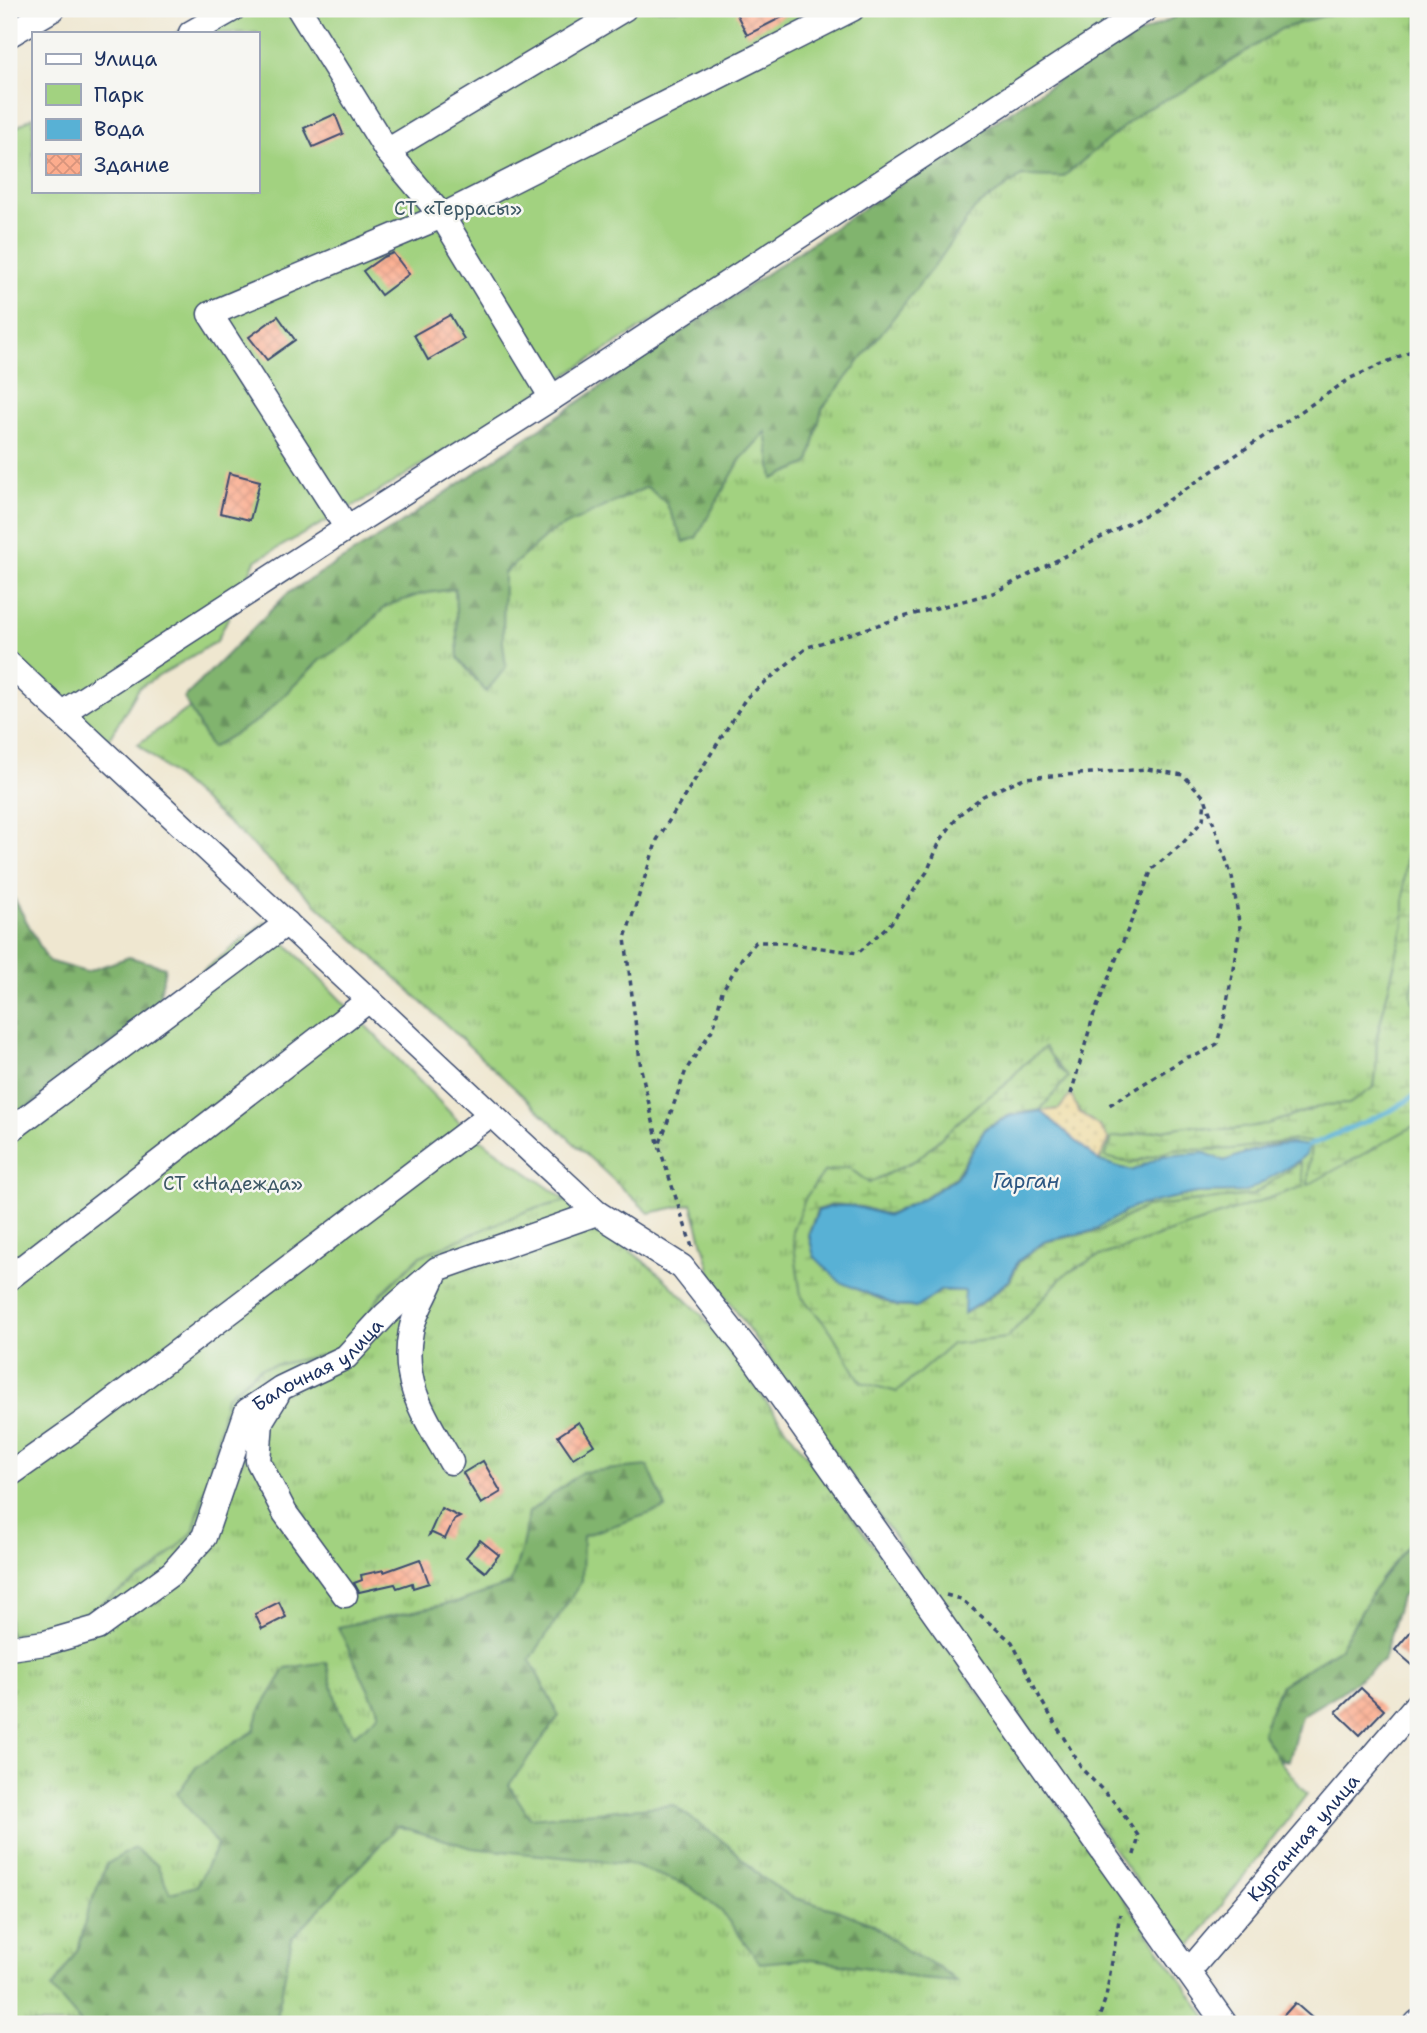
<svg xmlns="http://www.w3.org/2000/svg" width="1427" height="2033" font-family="'Shantell Sans',sans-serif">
  <defs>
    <pattern id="grass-tufts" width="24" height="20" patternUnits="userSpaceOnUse" patternTransform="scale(1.75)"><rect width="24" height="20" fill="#a2d280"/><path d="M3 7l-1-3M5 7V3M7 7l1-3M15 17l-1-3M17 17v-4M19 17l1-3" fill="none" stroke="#83ab6c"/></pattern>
    <pattern id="forest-firs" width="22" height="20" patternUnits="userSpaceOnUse" patternTransform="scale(1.75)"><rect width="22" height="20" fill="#81b46e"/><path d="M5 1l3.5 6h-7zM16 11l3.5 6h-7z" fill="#69935e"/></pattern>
    <pattern id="wetland-marsh" width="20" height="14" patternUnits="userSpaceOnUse" patternTransform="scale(1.75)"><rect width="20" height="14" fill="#a2d280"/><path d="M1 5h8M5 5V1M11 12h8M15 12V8" fill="none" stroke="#83ab6c"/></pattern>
    <pattern id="sand-dots" width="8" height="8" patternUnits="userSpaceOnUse" patternTransform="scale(1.75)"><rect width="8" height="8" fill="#eeda9e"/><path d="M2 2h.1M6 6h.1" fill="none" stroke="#ccbb8a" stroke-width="1.8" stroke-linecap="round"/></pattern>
    <pattern id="building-cross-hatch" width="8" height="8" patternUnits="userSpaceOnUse" patternTransform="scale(1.75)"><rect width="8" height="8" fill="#fcac8d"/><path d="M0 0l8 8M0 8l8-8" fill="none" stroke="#d7947c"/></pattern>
  </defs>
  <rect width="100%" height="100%" fill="#f6f6f2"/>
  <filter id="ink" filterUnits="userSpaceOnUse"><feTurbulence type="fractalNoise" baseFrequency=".0143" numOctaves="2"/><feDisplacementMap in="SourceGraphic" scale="14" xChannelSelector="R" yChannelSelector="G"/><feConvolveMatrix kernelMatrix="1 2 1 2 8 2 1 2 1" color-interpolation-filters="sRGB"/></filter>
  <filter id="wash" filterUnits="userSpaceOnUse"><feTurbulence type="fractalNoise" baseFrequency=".00686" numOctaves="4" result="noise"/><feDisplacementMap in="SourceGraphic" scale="28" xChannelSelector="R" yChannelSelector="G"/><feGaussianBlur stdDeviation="1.57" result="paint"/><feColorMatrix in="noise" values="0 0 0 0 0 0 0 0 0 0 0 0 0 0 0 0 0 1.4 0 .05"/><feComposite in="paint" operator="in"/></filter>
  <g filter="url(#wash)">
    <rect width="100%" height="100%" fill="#efe7d0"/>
    <g fill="url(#grass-tufts)" stroke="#5e806f" stroke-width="2" fill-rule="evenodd">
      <path d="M1199 9H1418V826L1407 853 1404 882V924L1377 1037 1376 1074 1374 1087 1349 1104 1325 1105 1268 1124 1230 1130H1213L1194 1125 1113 1138 1130 1163 1173 1150 1232 1149 1297 1140 1311 1142 1308 1184 1417 1124 1418 1117V1533L1380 1580 1340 1648 1280 1686 1262 1732 1278 1759 1307 1794 1186 1952 712 1277 692 1204 649 1213 245 838 138 744 1024 123ZM1045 1048 1067 1077 1040 1110 1010 1115 986 1127 955 1177 925 1197 888 1215 862 1207 834 1204 817 1210 808 1234 814 1256 840 1282 898 1307H918L941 1291H964L963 1314 984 1302 1010 1281 1019 1262 1045 1242 1102 1230 1145 1207 1253 1195 1300 1163 1304 1186 1094 1258 1064 1275 1007 1338 952 1343 897 1392 861 1382 831 1331 801 1296 806 1197 848 1167 869 1183 918 1159 977 1105 1004 1086 1023 1065ZM1071 1095 1078 1111 1100 1127 1109 1140 1099 1161 1132 1171 1163 1156 1205 1153 1224 1161C1251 1150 1278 1140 1308 1146L1298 1161 1246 1192 1196 1193 1135 1206 1092 1231 1045 1241 1018 1261 1009 1280 964 1312 966 1291 941 1290 918 1306 861 1208 888 1216 926 1197 956 1178 986 1128 1010 1116 1059 1109Z"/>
      <polygon points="1418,960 1418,1028 1411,994"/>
      <polygon points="567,1201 656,1271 701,1314 911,1596 1212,2024 9,2024 9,1635 74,1621 216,1447 226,1397 260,1368 342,1351 382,1293 420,1256 529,1210"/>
    </g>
    <g fill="url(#forest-firs)" stroke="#4e7266" stroke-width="2">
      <polygon points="1190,9 1346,9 1281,29 1188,89 1144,110 1063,177 1022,176 975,208 944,253 822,409 809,463 773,479 766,432 741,459 696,538 684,542 666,503 647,487 551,532 504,573 503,642 506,667 486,692 458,658 455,589 421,594 386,606 352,641 320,660 260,719 211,748 184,698 288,593 397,526 841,223 1092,58"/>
      <polygon points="9,889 48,961 86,972 129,957 165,967 158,1006 9,1121"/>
      <polygon points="648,1466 666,1508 583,1536 582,1581 530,1660 559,1716 509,1785 530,1818 673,1805 728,1845 760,1876 791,1897 840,1911 872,1924 908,1952 939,1967 957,1982 920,1979 884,1970 804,1959 760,1963 721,1911 689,1886 629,1864 472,1848 398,1826 292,1938 277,2016 300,2024 82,2024 52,1989 79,1947 87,1913 107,1864 134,1848 157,1865 170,1893 197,1886 217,1845 177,1794 197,1766 254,1731 259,1712 286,1668 326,1662 339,1711 354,1735 380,1714 338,1627 461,1601 510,1584 521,1551 529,1512 582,1472"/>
      <polygon points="1418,1533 1418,1583 1401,1597 1383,1661 1341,1692 1301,1716 1289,1761 1278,1759 1262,1732 1280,1686 1340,1648 1380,1580"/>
    </g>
    <g fill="url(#wetland-marsh)" stroke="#5e806f" stroke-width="2">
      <polygon points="1418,826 1418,960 1411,994 1418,1028 1417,1124 1308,1185 1311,1142 1296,1140 1232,1149 1173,1150 1130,1163 1105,1157 1112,1138 1194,1125 1213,1130 1230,1130 1268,1124 1325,1105 1349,1104 1374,1087 1376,1074 1377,1037 1404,924 1404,882 1407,853"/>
      <polygon points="1045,1047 1058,1067 1068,1077 1040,1110 1010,1115 986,1127 955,1177 925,1197 888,1215 862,1207 834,1204 817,1210 808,1234 814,1256 840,1282 898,1307 918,1307 941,1291 965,1291 964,1314 984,1302 1010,1281 1019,1262 1045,1242 1102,1230 1145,1207 1253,1195 1300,1162 1304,1186 1094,1258 1064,1275 1007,1338 952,1344 897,1392 861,1382 831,1331 801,1296 792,1231 806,1197 824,1172 848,1167 869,1183 918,1159 977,1105 1004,1086 1023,1065"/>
    </g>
    <polygon fill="url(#sand-dots)" stroke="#84847e" stroke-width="2" points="1071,1094 1078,1111 1100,1127 1109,1140 1099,1161 1041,1111 1059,1109"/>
    <g fill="#a2d280" stroke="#5e806f" stroke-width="2">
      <polygon points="217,9 1153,9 380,491 255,561 217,641 139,688 105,746 9,660 9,132 33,117 33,191 257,191 257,33 176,33"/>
      <polygon points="265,922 466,1129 567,1201 529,1210 420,1256 382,1293 342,1351 260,1368 226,1397 216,1447 193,1532 155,1569 73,1621 9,1635 9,1123"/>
    </g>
    <path fill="#58b1d5" stroke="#3a709a" stroke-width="2" d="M1041 1111 1099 1161 1132 1171 1163 1156 1205 1153 1224 1161C1251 1151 1279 1140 1308 1146L1306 1154 1298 1161 1246 1192 1196 1193 1135 1206 1092 1231 1045 1241 1018 1261 1009 1280 983 1301 964 1313 965 1291 941 1290 918 1307 898 1306 840 1282 814 1256 809 1234 818 1211C845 1200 862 1208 888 1216L926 1197 956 1178 986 1128 1010 1116Z"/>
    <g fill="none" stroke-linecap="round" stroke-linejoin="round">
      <polyline stroke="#58b1d5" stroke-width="5" points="1308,1146 1390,1111 1418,1094"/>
    </g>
    <g id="blocks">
      <g fill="url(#building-cross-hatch)">
        <polygon points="744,9 798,9 747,35 736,13"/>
        <polygon points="335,114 343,134 313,147 304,128"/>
        <polygon points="393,253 409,274 381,295 363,271 383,257"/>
        <polygon points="450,315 464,339 428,360 414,335"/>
        <polygon points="278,316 295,340 267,360 249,337"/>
        <polygon points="229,473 260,481 250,520 220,513"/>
        <polygon points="579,1422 594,1445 573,1458 558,1436"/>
        <polygon points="483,1461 501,1492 481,1504 463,1473"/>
        <polygon points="441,1508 460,1517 454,1520 445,1539 432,1533 429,1535"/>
        <polygon points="480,1540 499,1555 485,1572 466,1557"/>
        <polygon points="420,1559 429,1583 413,1588 412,1583 397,1588 395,1584 359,1592 354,1583 362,1580 361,1575 384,1570 384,1572"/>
        <polygon points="279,1602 286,1617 262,1629 255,1614"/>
        <polygon points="1418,1623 1418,1670 1395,1650"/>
        <polygon points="1361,1688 1384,1710 1360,1735 1336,1712"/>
        <polygon points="1295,2003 1319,2024 1276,2024"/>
      </g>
    </g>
  </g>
  <g filter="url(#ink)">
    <use href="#blocks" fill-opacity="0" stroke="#3b4b6f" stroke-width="2"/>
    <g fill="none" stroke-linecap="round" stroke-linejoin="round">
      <g stroke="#3b4b6f" stroke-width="27">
        <g id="minor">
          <polyline points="299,9 387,151 442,216 552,398"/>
          <polyline points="191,33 233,9"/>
          <polyline points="9,35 53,9"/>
          <polyline points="387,151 624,9"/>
          <polyline points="347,528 210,314 442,216 852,9"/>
          <polyline points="9,664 597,1213 682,1267 756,1361 1225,2024"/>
          <polyline points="62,713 347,528 552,398 1146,9"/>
          <polyline points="9,1131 287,923"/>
          <path d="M434 1276C427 1294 414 1313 411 1331 400 1384 426 1418 451 1462"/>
          <polyline points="9,1278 369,1000"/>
          <polyline points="277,1395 261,1421 258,1461 285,1513 345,1595"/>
          <polyline points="9,1475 94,1415 491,1114"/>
          <path id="s1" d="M9 1648 45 1643 97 1628 172 1573 204 1537 247 1411 281 1388 346 1357 386 1314 437 1269 597 1213"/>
          <path id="s2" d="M1188 1972 1418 1703"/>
          <polyline points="1416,2024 1418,2022"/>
        </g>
      </g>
      <g stroke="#3b4b6f" stroke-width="3.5" stroke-dasharray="5 5" stroke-linecap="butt">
        <polyline points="1071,1094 1093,1017 1152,869 1182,844 1203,820 1205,800"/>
        <polyline points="658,1143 641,1069 625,938 657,840 746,698 808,647 903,617 993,593 1151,512 1351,378 1418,348"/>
        <polyline points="692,1247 659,1146 686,1070 714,1027 722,991 742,958 756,942 778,942 858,953 891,923 927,872 940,841 959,815 983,796 1024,778 1147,769 1183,775 1205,798 1232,877 1240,928 1225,1014 1217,1044 1197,1055 1187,1057 1106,1107"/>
        <polyline points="946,1595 961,1599 1012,1642 1041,1700 1083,1770 1116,1804 1139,1837 1133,1858"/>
        <polyline points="1097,2024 1106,1997 1120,1914"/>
      </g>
      <use href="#minor" stroke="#fff" stroke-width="24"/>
    </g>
  </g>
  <g text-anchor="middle" stroke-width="5" stroke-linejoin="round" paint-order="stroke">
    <g font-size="19" fill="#3d5866" stroke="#f6f6f2">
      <text x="458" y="215">СТ «Террасы»</text>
      <text x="233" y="1190">СТ «Надежда»</text>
    </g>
    <g font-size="19" fill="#1b2f5e" stroke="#f6f6f2">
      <text dy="7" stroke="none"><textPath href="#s1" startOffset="450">Балочная улица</textPath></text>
      <text dy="7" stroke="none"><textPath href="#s2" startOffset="177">Курганная улица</textPath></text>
    </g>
    <g font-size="21" font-style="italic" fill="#2d5682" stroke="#f6f6f2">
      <text x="1026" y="1188">Гарган</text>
    </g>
  </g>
  <rect width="1427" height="2033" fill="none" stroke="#f6f6f2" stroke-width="35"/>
  <rect x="32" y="32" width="228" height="161" fill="#f6f6f2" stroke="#9ea6b7" stroke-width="2"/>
  <rect x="46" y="54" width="35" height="10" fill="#ffffff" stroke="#9ea6b7" stroke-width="2"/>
  <text x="94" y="66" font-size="21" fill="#1b2f5e">Улица</text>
  <rect x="46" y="84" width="35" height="21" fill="#a2d280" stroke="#9ea6b7" stroke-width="2"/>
  <text x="94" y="102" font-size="21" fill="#1b2f5e">Парк</text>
  <rect x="46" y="119" width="35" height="21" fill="#58b1d5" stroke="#9ea6b7" stroke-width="2"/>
  <text x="94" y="136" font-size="21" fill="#1b2f5e">Вода</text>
  <rect x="46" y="154" width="35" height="21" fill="url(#building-cross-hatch)" stroke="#9ea6b7" stroke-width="2"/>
  <text x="94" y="172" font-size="21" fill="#1b2f5e">Здание</text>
</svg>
